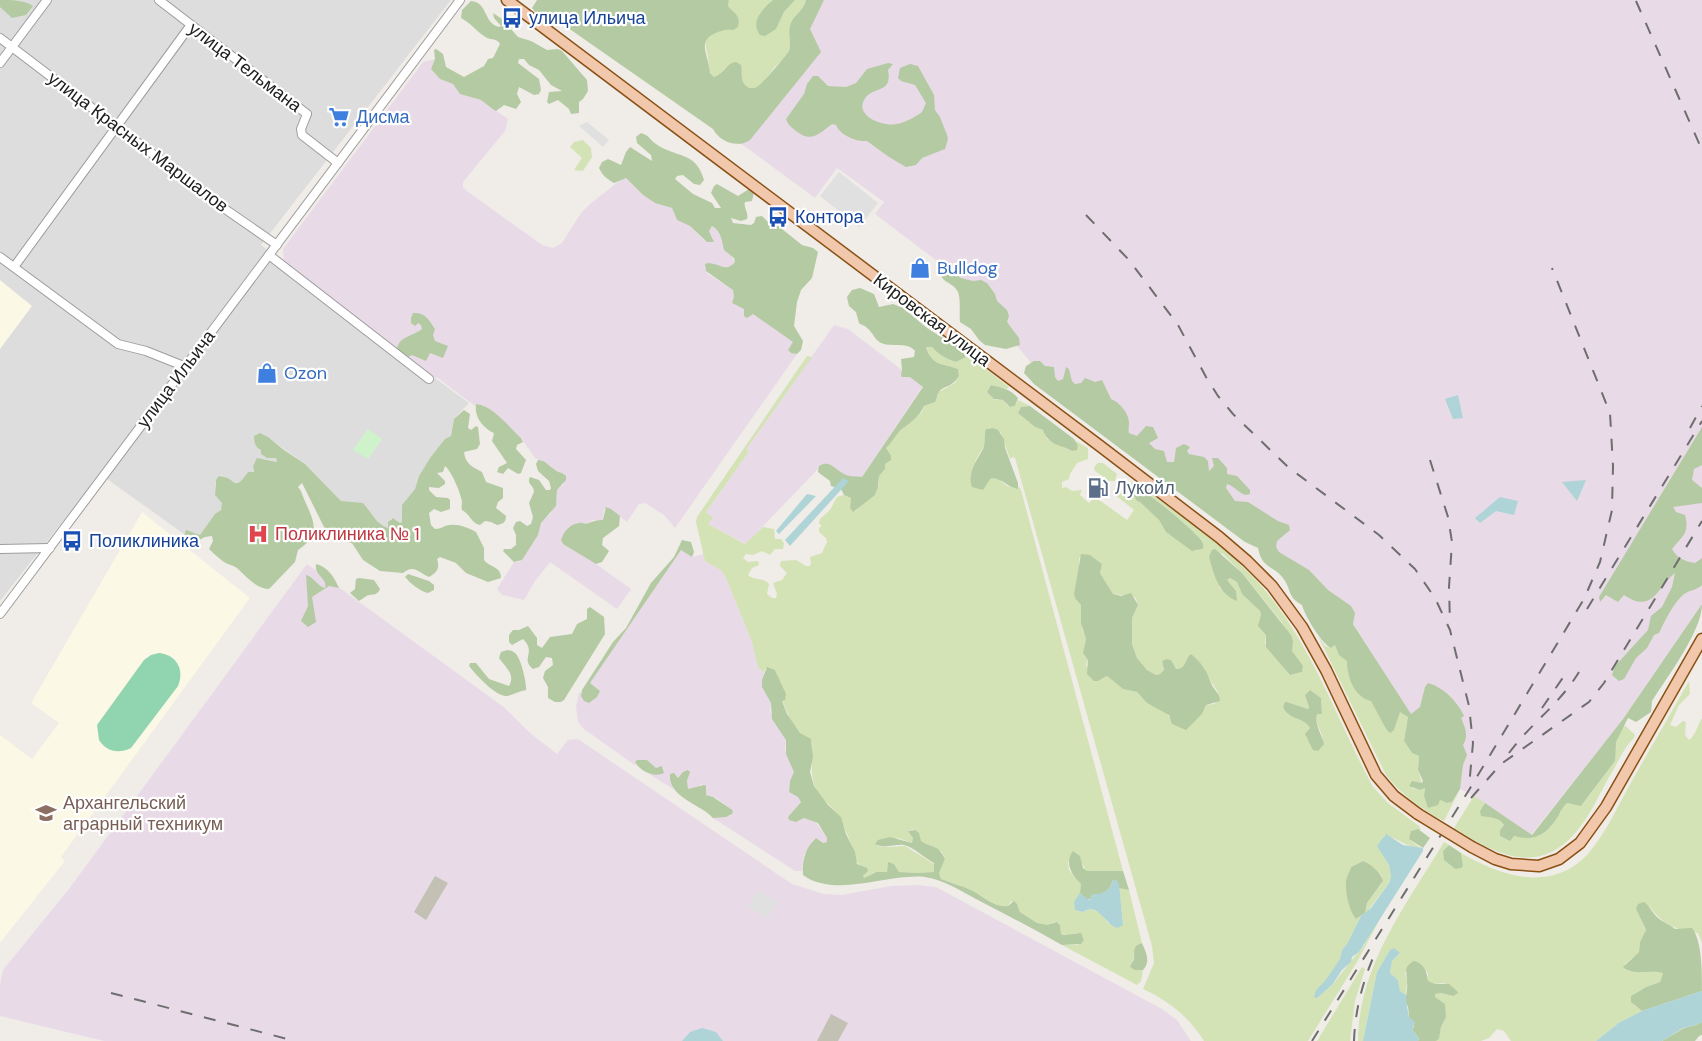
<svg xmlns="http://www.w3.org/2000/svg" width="1702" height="1041" font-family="'DM Sans',sans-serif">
  <rect width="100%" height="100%" fill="#f0ece8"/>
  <polygon fill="#deddde" points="0,0 451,0 261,245 398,351 469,403 454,419 451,436 430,458 419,476 415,489 402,505 403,522 400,523 393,518 390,519 388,528 385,528 380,525 377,520 351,503 341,501 305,464 263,434 261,454 267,458 276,458 277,462 264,459 253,468 254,473 248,472 242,482 238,484 221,475 215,483 215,492 222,502 222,508 200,535 188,531 184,534 100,474 0,601"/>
  <g fill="#e8dbe7">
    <polygon points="818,0 1702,0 1702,604 1623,719 1531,835 1474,796 1460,789 1453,782 1353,623 1037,370 961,279 875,214 884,202 837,168 815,198 739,142"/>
    <polygon points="435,59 433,71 440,79 453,84 460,94 481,100 508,119 505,131 463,182 463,187 467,191 542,245 553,248 562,243 581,213 590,204 623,178 626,178 643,195 655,203 672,208 677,220 690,226 704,240 713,239 709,231 712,226 715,227 735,262 731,266 721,268 708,263 705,268 708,274 734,290 734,297 732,303 742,306 794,342 788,350 797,354 675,528 664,515 645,503 639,504 627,522 607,507 604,510 603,520 593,520 586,524 577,523 569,527 562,543 596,564 631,589 617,609 550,562 535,581 524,600 502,595 497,589 514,562 519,562 524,556 538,535 541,522 551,513 557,498 557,490 564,484 559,472 535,458 521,438 495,414 483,406 476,404 475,406 438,378 433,378 284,263 283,249 423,62"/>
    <polygon points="834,325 848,329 923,386 862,477 848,486 818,469 746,544 708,524 706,512 748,453 747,448"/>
    <polygon points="681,549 692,557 704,554 705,561 722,571 726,578 752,642 758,667 764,673 762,683 771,703 770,712 786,740 785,750 795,773 790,781 789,792 798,797 801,802 788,817 799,821 804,818 815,821 827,838 827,842 823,843 816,838 813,840 804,855 802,871 795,871 713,818 730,816 732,814 731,809 716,798 706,795 706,788 702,784 695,788 688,789 687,782 690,772 683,772 678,778 675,774 672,784 673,789 649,774 664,773 663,767 655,768 647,760 637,760 635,762 636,766 584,729 578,722 576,706 579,693 581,692 581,696 600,691 590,683"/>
    <polygon points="307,564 505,708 530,733 557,754 568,740 578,739 792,884 824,894 841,895 891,886 917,885 936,887 1162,1009 1177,1020 1191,1041 104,1041 0,1016 0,985 3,970 69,889"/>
  </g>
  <g fill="#fbf8e5">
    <polygon points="0,280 32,306 0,349"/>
    <polygon points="142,512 250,598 61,857 65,861 0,943 0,735 32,759 59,723 31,703"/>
  </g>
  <g fill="#c3c1b4">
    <polygon points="435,876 448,883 426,920 414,912"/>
    <polygon points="831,1014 848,1023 838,1041 817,1041"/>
  </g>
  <g fill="#d3e3b5" fill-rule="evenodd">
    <path d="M729 0H773L759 14 776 29 784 12 795 0H806C804 9 798 12 794 20 788 31 793 46 787 56 784 61 780 62 776 66 769 72 757 98 744 85 740 81 741 77 742 72L726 67 719 75 714 77 710 73C708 39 692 35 738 27 740 16 735 14 728 6Z"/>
    <polygon points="583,140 591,148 592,157 583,171 574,170 582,158 570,147 574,142"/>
    <path d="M926 346 932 347C938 354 946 359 956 362L966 357H970L1009 387 1007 389 991 385 987 392 995 400H1003L1008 406 1012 407 1015 406 1018 400 1030 406 1021 407 1018 413 1035 427 1045 431 1047 439 1072 451 1078 445 1076 441 1088 448V459L1077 463 1070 474 1069 479 1062 482V488L1066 487 1072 491 1082 490 1080 495 1089 503 1095 497 1127 520 1134 510 1114 494C1120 485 1127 480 1137 483 1183 519 1236 552 1272 599 1316 656 1339 724 1373 787L1388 803 1419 826 1421 830H1413L1409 839 1420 848C1406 847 1398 838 1384 835L1382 853 1389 865 1391 876 1388 884 1367 912 1365 913 1367 903 1382 883V876L1369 864 1363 861 1351 867C1346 885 1346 899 1354 917L1356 919 1361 916 1347 944 1342 950 1340 959 1326 981 1316 990 1317 998C1321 993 1328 990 1332 985 1342 974 1349 962 1359 952 1369 941 1371 925 1382 915L1357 962 1308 1041H1204C1189 1017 1169 1001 1143 989L1154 963 1152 946 1015 458 1012 457 1010 459 1001 433 993 428 986 429 984 435V446L975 461 990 479H999L1007 486 1018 489 1019 486 1021 490 1123 871H1086L1082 863 1068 861 1069 870 1081 884 1080 896 1074 902 1075 910 1083 912 1090 909 1101 913 1108 923H1123L1119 888 1129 890 1142 943H1140L1134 954 1135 957 1132 961 1143 970 1141 981 1137 985 1062 945H1078L1084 940 1082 935 1076 933 1069 935 1061 934 1059 923 1054 922 1047 926 1037 923 1020 912 1018 906 1011 901 1008 906C996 908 984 897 973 891 965 887 950 882 941 879L939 873 945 859 942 852 921 841 913 829 908 831 913 838 912 843 898 838 877 846 888 847 905 846 934 864V872L917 873 899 872 894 864 888 863 887 872H875L864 878 863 876 867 872 856 861C855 850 843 823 837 814 830 804 817 796 814 784 810 770 813 757 812 742L800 733 790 719 782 700 786 695 775 670 765 669 764 673 758 667 752 642 726 578 722 571 705 561 696 522 697 517 807 356 812 357 747 448 748 453 706 512 713 518 708 524 745 544 763 527 774 529 775 539H781L784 543 783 549H775L770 555 762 551 753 555 746 554 743 558 748 562 758 561 759 565 752 568 748 575C755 581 763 577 769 584L767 594 772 598H776L777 594 773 583 782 580 787 573 780 566 781 561 796 560 806 566H810L811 562 810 557 822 553 827 542 826 538 819 532V528L822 525 819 524 820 519 830 510 837 497 844 495 851 498 850 508 855 511 870 497 875 495 879 485V476L885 469V464L891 458 886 448 900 431 922 412 924 406C933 403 936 402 939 392L955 383 959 376 958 369C942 363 932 366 926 346ZM1134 487C1148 491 1191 528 1201 540 1203 542 1203 545 1203 549L1195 551 1166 532 1159 520 1141 503 1136 500 1132 491ZM1222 553 1242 573 1280 620 1286 629 1293 655 1303 666 1302 672 1290 675 1265 643 1266 635 1260 611 1242 594 1237 582 1230 578 1226 580 1236 591 1220 589 1212 565ZM1090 555 1102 564 1100 573 1113 594 1135 597 1138 605 1132 618V644L1137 658 1147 670 1156 675 1160 674 1164 670 1162 661 1166 659 1176 669C1187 669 1184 659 1191 654 1205 665 1208 679 1218 692L1215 704 1206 705 1202 714 1193 722 1171 719 1165 711 1147 703 1137 692 1123 689 1107 676 1098 681 1086 665 1088 660 1084 648 1086 639 1082 628V609L1076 584 1079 568V558ZM1310 690 1321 698 1322 713 1317 714C1314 725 1323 731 1323 741L1310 742 1306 737 1310 728C1304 717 1288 720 1283 707L1287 702 1308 709 1309 707 1305 695Z"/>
    <polygon points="1098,463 1103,463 1117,474 1115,481 1109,481 1095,471 1094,467"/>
    <path d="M1318 636 1325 646 1331 648 1335 644 1348 661V673L1354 688 1362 697 1371 700 1386 729 1394 730 1400 711 1408 717 1404 741 1412 753 1419 756 1418 770 1422 783 1412 781V788L1420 790 1425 788 1424 796 1428 808 1440 800 1447 803 1452 802 1460 789 1444 821C1422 810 1401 794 1386 775Z"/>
    <path d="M1689 681 1690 694 1679 705 1670 725 1676 727 1683 721 1686 722 1685 735 1689 740C1696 735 1697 726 1702 718V943L1698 933C1675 929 1664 926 1649 906L1636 909 1646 931 1640 942 1639 952 1625 964 1626 969C1637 976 1651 969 1663 973L1660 982 1646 987 1634 994 1633 1004 1642 1011 1620 1022 1596 1041H1511L1504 1031 1497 1029 1489 1038 1481 1041H1436L1439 1039 1441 1027 1446 1017 1444 1004 1435 997V994L1441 993 1453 996 1444 983 1435 984 1428 981V973L1422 967 1405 972 1407 982 1406 995 1400 991 1398 980 1390 973 1392 961 1400 953 1390 950 1377 972 1363 1041H1358C1358 966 1407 904 1444 842L1449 845 1443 851 1444 860 1455 869 1463 866 1461 853C1500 876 1551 893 1587 855 1604 836 1616 810 1628 788 1648 752 1669 717 1689 681Z"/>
    <path d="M1626 726 1635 735 1634 738C1623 748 1617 765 1609 777 1599 795 1590 816 1576 832 1538 877 1495 854 1454 828L1474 796 1485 803 1480 811 1488 817C1495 816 1499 820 1504 825L1500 830V836L1508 840 1514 836C1534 841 1548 833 1559 815 1562 810 1563 806 1567 803L1582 805 1615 761 1614 747 1621 728Z"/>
    <polygon points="1362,967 1365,969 1355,1001 1350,1041 1317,1041"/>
  </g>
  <g fill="#b4caa2">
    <path d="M0 0C11 0 25 0 33 6L26 15 12 18 0 7Z"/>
    <path d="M537 0H729L728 6C735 14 741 16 738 27L733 30C727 29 724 30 718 32 695 40 709 55 710 73L714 77C724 74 726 63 736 62L741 65C743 75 739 82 749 88 753 88 754 89 758 86 761 85 788 54 789 51 792 42 787 33 791 23 795 14 804 10 806 0H824L810 29 821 52 750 140C737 149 719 141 713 129L561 23 536 13 532 8Z"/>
    <path d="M773 0H795L784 12 776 29 765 36 760 35C750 22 762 9 773 0Z"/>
    <path d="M471 1C488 2 483 23 499 27L501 26 494 18 493 13 502 19 518 37 531 41 547 50 558 49 562 51 587 80 588 91 583 99 579 102V113L571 114 569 109 558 100 549 104 547 102 549 92 562 91 551 85 539 70 529 65 524 59H519L518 63 539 79 541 90 539 94 534 95 519 87 517 94 521 102 516 109 504 105 496 111 494 110 481 100 460 94 453 84 440 79 431 69 435 59 434 50 436 49 443 54 446 67 464 77 484 66 488 59 493 58 500 44C496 37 490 41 484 36 475 30 472 24 461 18L462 10Z"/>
    <path d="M888 63 893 64 888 70C893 95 872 85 864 100 855 117 885 127 896 124 905 123 915 117 922 112L926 103 915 85 901 81 898 78 900 68 910 64 918 66 934 95 935 110 940 117 947 135 948 139 945 149 922 158 916 165 906 167 889 157 867 141C856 142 840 135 836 125L832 124C819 134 811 143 796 131 791 127 788 125 786 119L804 94 807 84 813 76H818L828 86 846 87 856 83 867 69Z"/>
    <path d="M641 133C649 135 650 140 656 144 676 158 696 151 704 180L700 185 694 184 683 175 677 176 675 179 693 194 712 203 715 208H721L711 193 714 186 717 184 738 196 749 189 754 192 752 201 745 202C743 208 749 212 747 219L741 221 731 218 733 223 751 225 754 223 756 217 762 216 768 222 777 225 802 245 813 248 818 252 812 278 801 290 797 302 794 326 803 341 801 350 797 354 791 353 788 350 793 342 753 314 747 318 744 316V309L732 303 734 297 733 290 706 271 705 264 708 263C718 263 726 273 735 262L734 258 724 250C722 241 721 231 712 226L709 231 714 242H707L690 226 677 220 672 208 655 203 643 195 626 178 614 183C607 179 603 176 599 168L602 162 608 159 621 165 626 152 630 147 652 161 651 155 637 143 636 137Z"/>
    <path d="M942 264 961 278 973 281 981 280 987 283 995 294 997 301 1007 310 1009 316 1007 322 1019 338 1020 345 1006 349 985 345 979 340 971 329 960 322C959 313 961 300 958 292 952 279 936 285 942 264Z"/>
    <path d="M860 288 874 294 879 307 893 304 903 308 927 328 962 350 966 357 956 362C946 359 938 354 932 347H926C932 366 942 363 958 369L959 376C952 388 944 385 939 392 937 395 937 398 935 402L924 406C920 416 910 423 902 429 896 434 892 443 886 448L891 456V460L885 464V469L879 476 878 487 875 495 853 512 850 508 851 498 844 495 841 489 831 486 830 481 818 472 819 466C830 459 836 471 846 475 851 477 857 476 862 477L923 387 910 377H902L901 375 902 370 901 359 914 357 915 351C908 342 895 347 884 344 874 341 874 333 867 328 865 325 861 325 859 323L856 312 849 306 847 297 852 290Z"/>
    <path d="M413 313C425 312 429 320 435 329L433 335 435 341 448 346 443 358 430 353 426 361 412 355 406 358 397 350C398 336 414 336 422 329L421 325 418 323 415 326 411 323V318Z"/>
    <path d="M1034 361H1040L1045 366 1054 367 1055 377 1058 381 1063 379 1066 367 1069 369 1072 381 1075 384 1081 383 1085 378 1095 382 1102 380 1111 399C1119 402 1129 413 1129 423 1129 426 1128 430 1129 433L1137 436 1146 426 1153 427 1158 438 1149 443 1155 449 1164 451 1167 462H1174L1176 448 1184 444 1190 447 1187 451 1189 454 1204 457 1208 461 1209 471 1214 466 1212 458H1218L1227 468V474L1237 476 1250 490V494C1241 498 1236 486 1227 484L1226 488 1235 501 1248 502 1278 521 1289 525 1290 530 1277 541 1276 547 1279 552 1309 570 1328 590 1351 606 1355 613 1353 624 1411 714 1420 707 1425 687 1428 683C1443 687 1458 702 1464 716L1461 718C1465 727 1469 736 1463 745L1467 755 1463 765 1460 789 1452 802 1447 803 1440 800 1438 805 1428 808 1424 796 1425 788 1420 790 1409 786 1412 781 1422 783 1423 781 1418 770 1419 756 1412 753 1404 741 1408 717 1400 712 1394 730 1390 733 1386 729 1371 701C1354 697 1347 677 1347 661L1339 655 1335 645 1331 648C1321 643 1305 616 1302 605 1287 597 1292 590 1283 578 1273 565 1262 569 1258 548L1245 542 1034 384 1024 373 1026 366Z"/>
    <path d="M991 385C1003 388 1010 389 1018 398L1015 406 1010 407 1003 400 994 399 987 392Z"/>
    <path d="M476 404C492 405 509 427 521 438L523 442 517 445 516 449 526 460 521 473 518 474 508 468 503 474 497 472 499 467 507 463 492 441 494 433C483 428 474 417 476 404Z"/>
    <path d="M1030 406 1074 439 1078 445 1077 450 1072 451C1060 444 1049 446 1043 430L1035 427 1018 413 1021 407Z"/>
    <path d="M464 410 470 414 468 428 471 430 476 426 478 427 480 444 477 449 464 452C465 464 473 467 482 472L486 482 503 488V498L498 502 496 508 506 516C506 522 503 524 497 525L491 522 485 521 480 525C471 523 470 514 462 510 461 507 462 504 462 501 460 492 452 472 445 466L443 472 437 473 445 481V484L439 488 429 487V490L436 497 448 498 450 500V509L441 512 434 509 429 513 431 525 435 529C442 529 444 525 450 525 459 524 468 528 476 532L484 548V560C490 568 501 566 501 578L488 582 466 573 456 563 440 557 437 559C440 569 437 572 429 577 418 572 414 564 403 573L380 571 363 560 352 543 335 540 326 531 302 483 298 487 301 491C310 517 326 532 298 550L295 562 269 589C255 588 247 577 237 568 233 565 228 565 224 562 221 560 212 552 209 549L213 541 212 536 205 537 195 542 184 536 186 530 200 535 215 514 221 510 222 503 215 495 216 480 219 476C237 477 233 494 248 472H254L253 466 257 458 277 462 276 458H267L261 454V450C255 447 254 442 254 436L260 433 268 437 284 450 305 464 341 501 363 503C371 512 377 525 388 528V522L393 518 400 523 402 522V505L415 489 419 476 430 458 445 439 451 436 454 419Z"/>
    <path d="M1702 427V465L1694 469 1692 480 1702 488V503L1673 507 1676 512 1685 515C1690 534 1682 536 1672 549 1678 559 1684 561 1695 563L1702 558V585C1697 590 1690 590 1684 594 1673 603 1665 621 1659 633L1654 635 1647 648 1636 658 1624 679 1619 681 1612 675 1615 666 1648 630 1651 616 1662 607 1672 587 1675 573C1658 586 1653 615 1624 595L1618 602 1606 595 1600 602 1599 597Z"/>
    <path d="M993 428 998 430 1004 439 1005 448 1018 483V489C1006 487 1001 476 990 479L983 490 972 487C967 473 977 460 983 449 986 442 983 435 986 429Z"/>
    <path d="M538 460C547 461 547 465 554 469 558 473 562 472 566 476V480L557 490 556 506 541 523 538 535 522 560 514 562 503 551 504 549H511L516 545V535L513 528 516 522 520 521 527 526 531 524 533 517 529 503 534 492C534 485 526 484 530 477L539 480 546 490H550L551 488 549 481 538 471 536 464Z"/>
    <path d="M1134 487C1149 492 1190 527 1201 540 1204 544 1203 544 1203 549L1192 551 1166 532 1159 520 1141 503 1136 500 1132 491Z"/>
    <path d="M606 507 611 509 620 516 619 526 603 538 602 545 609 551 602 562 596 564 563 544 561 540C564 532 569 524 579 523 583 522 584 525 589 523 594 521 596 520 603 520Z"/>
    <polygon points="682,540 691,542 694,552 692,557 681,550 590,683 600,691 597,697 589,703 584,701 581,696 582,690 613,642 626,628 651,583 674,557"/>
    <path d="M1215 549 1242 573 1291 635 1293 641 1292 651 1303 666 1302 672 1290 675 1266 647V635L1258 626 1261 615 1260 611 1242 594 1237 582 1230 578 1227 580 1236 591 1237 601C1218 594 1214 574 1209 557L1212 550Z"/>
    <path d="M1081 554 1090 555 1102 564 1100 573 1113 594 1121 596 1131 593 1138 605 1132 618V644L1137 658 1147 670 1156 675 1160 674 1164 670 1162 661 1166 659 1171 660 1176 669C1187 669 1184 659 1191 654 1201 662 1207 671 1211 683 1214 691 1220 693 1220 701L1206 705 1202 714 1186 730 1172 724 1169 715 1147 703 1137 692 1123 689 1107 676 1098 681H1094L1087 674 1088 660 1083 653 1086 639 1081 623V605L1075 598 1074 594Z"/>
    <path d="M316 564C328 567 334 577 339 588L329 586 312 597 316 622 308 627 301 621 308 606 306 575C314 577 317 586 325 588 328 578 314 576 316 564Z"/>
    <path d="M408 574 429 581 434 585V590L428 593C421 592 410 583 405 577Z"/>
    <path d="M359 578 374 580 380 589C376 598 371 592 365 597 363 598 361 600 359 601L350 593 355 589 356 579Z"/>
    <path d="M1702 604C1702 631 1667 677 1652 701L1651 712 1636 722 1628 718 1616 742 1615 761 1581 806 1567 803C1563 807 1561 810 1559 815 1547 834 1536 842 1514 836L1510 841 1500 836V830L1504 825C1497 816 1491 818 1481 816L1480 811 1485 803 1532 835 1623 719Z"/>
    <path d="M590 607 604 617 605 634 564 700 561 702H555L548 698V687L543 678 545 671 553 665 552 658 546 657 539 667 533 669C520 658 537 653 523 639L512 645 509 642V635L513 630H519L528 626 537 638V645L542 648 550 637 572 634 577 624 587 619V609Z"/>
    <path d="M507 650C512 651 512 650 516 654 521 659 527 684 526 690 519 691 513 695 507 696 496 697 476 675 469 666L470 663H476L489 679 509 686C516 674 505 667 499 658L501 652Z"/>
    <path d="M767 667 775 670 786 694 785 700 782 701 787 714 800 733 811 739 813 757 810 772 814 786 828 805 841 817 846 834 855 852 857 864 867 868 868 871 863 876 864 878 876 872H887L888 862 894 864 899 872 917 873 934 872V863C924 858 914 847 904 845 893 844 885 849 875 844L878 840 890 837 912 843 913 838 908 831 915 830 919 833 921 841C933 849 938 844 945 859L939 873 941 879C951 883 963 886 973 891 984 897 995 908 1008 906L1014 901 1017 904 1020 912 1037 923 1047 925 1057 922 1060 925 1061 934 1064 935 1081 933 1084 940 1081 944 1062 945C1034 929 1005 914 976 899 961 891 942 879 925 877 888 873 836 899 803 875 802 861 805 848 816 838L823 843 827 842V838L818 823 804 818 796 822 789 820 788 817 801 802 798 797 789 792 790 781 794 772 786 754V740L772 719 771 703 762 687V680Z"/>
    <path d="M1310 690 1321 698 1322 714H1317C1314 725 1322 734 1324 744L1318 751 1313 750 1305 734 1310 728C1304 717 1288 720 1283 707L1285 702H1287L1308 709 1309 707 1305 695Z"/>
    <path d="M637 760H647L656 768 662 766 664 773C654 778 640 771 635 762Z"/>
    <path d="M688 770 690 772 687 781 688 789 704 785 706 786V795L713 797 731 809 733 811 732 814 726 817 713 818C701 804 668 798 670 774L674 773 678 778 683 772Z"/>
    <polygon points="1418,829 1430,838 1423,848 1409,839 1411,831"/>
    <polygon points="1449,845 1461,853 1463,866 1461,868 1455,869 1444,860 1443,851"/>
    <path d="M1073 851 1080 856 1083 868 1087 871H1123L1129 890 1119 888 1117 881 1113 880C1110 891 1103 895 1092 895L1090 899H1086L1080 893 1081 884C1072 875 1064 863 1073 851Z"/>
    <path d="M1363 861C1370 863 1382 874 1383 881L1367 903 1365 913 1356 919C1349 911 1345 891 1346 881 1347 876 1350 871 1351 867Z"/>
    <path d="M1644 902C1650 906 1652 913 1658 918 1663 922 1669 924 1675 929L1692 928C1702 941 1702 971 1702 991L1642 1011 1631 1002V996L1646 987 1660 982 1663 973C1649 969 1635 977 1623 967L1639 952 1640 942 1646 930 1636 909 1638 904Z"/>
    <path d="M1142 943C1146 952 1151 962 1143 970H1135L1130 967 1134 959C1135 951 1132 946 1142 943Z"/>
    <path d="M1414 961C1424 963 1427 972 1428 981L1435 984H1449L1457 991 1458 993 1453 996 1441 993 1435 994V997L1445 1004 1446 1017 1441 1027 1439 1039 1436 1041H1418L1419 1038 1412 1030 1414 1026 1412 1020 1409 1017 1408 1006 1405 1003C1406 996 1408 989 1407 982 1407 971 1403 967 1414 961Z"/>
    <polygon points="1702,1022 1702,1035 1699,1036 1695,1041 1662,1041 1684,1028 1696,1025"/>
  </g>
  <polygon fill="#cef3cb" points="368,429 382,439 368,459 353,450"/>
  <path fill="#90d4b0" d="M159 653C176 655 185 669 178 686L131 748C118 754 107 752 99 740L97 725 144 660 151 655Z"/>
  <g fill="#e0e0e0">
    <polygon points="587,122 609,140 603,147 579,126"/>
    <polygon points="839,172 878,203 859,227 820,196"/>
    <polygon points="759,890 778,902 767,919 748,906"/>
  </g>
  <g fill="#aed4d7">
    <polygon points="1458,395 1463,418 1453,419 1445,399"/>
    <polygon points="843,478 849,481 790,546 785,540"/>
    <polygon points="1586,480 1577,501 1562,482"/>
    <polygon points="807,494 816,496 779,534 776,531"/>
    <polygon points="1500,497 1518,501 1514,515 1496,511 1480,523 1475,518"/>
    <polygon points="1386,834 1403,845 1423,848 1423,851 1359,952 1352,957 1351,962 1342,970 1332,985 1317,998 1314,997 1316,990 1325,981 1340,959 1342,950 1347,944 1361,916 1371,908 1389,883 1391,876 1389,865 1377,846"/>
    <path d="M1113 880H1116L1119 884 1123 925 1118 928C1105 925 1098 901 1083 912L1075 910 1074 902 1080 893 1089 900 1093 894C1103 895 1110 891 1113 880Z"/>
    <path d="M1394 948 1400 953 1392 961 1390 973 1398 980 1400 991 1406 995C1406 1000 1408 1013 1409 1017L1415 1022 1412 1030 1419 1038 1418 1041H1363L1377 972 1390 950Z"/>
    <polygon points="1702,991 1702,1022 1696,1025 1683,1028 1662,1041 1596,1041 1620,1022 1642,1011"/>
    <polygon points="702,1028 716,1032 723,1041 682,1041 690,1032"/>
  </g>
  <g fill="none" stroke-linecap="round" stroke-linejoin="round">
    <g stroke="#9d9d9d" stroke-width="10">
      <g id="minor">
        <polyline points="159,0 307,114 301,129 302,135 338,163"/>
        <polyline points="0,38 225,209 277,245"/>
        <polyline points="0,63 47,0"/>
        <polyline points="269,255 429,379"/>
        <polyline points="0,257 118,344 146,351 186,367"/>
        <polyline points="14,267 190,26"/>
        <polyline points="0,549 50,548"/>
        <polyline points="0,614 460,0"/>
      </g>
    </g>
    <g stroke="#8a5013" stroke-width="13">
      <g id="major">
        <polyline points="507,0 1100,446 1219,537 1247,561 1272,586 1302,627 1326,670 1376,775 1394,796 1418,814"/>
        <polyline points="1472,847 1495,859 1511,864 1539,866 1559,859 1580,843 1606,807 1702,639"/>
      </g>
    </g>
    <use href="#minor" stroke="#fff" stroke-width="8"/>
    <use href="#major" stroke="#f1c8ac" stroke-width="10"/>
    <g stroke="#6e6e6e" stroke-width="2" stroke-dasharray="12 12" stroke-linecap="butt">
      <polyline points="1636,1 1702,150"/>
      <polyline points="1086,215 1129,260 1178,325 1206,377 1218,396 1233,414 1288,467 1379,535 1415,569 1435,598 1450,630 1469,706 1473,743 1469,787"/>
      <polyline points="1690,428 1702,406"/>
      <polyline points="1430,460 1448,517 1452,542 1449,587 1450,624"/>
      <polyline points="1587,609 1702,421"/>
      <polyline points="1542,708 1564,676"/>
      <path d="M1509 753C1531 723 1559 705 1579 672"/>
      <polyline points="1471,798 1501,764 1589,702 1604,683 1702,521"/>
      <polyline points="111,993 295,1041"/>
      <polyline points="1312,1041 1469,790 1584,599 1600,562 1612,510 1613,466 1610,413 1552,268"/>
      <path d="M1354 1041C1355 1010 1363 980 1376 951"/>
    </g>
    <g stroke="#8a5013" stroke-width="13" stroke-linecap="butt">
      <polyline id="major-bridge" points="1418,814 1472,847"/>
    </g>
    <use href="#major-bridge" stroke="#f1c8ac" stroke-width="10"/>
  </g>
  <defs>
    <g id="bus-bare" transform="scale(1.62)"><path d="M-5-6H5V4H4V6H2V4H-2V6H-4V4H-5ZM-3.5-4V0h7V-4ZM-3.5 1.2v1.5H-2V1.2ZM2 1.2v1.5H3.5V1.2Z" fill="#1a4fb4" stroke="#fff" stroke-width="2.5" paint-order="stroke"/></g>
    <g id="supermarket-bare" transform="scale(1.62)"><path d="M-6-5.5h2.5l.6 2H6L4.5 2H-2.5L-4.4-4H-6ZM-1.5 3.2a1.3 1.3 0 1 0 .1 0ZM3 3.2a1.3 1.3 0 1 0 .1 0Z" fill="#3f7fe0" stroke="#fff" stroke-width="2.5" paint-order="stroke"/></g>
    <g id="shop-bare" transform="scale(1.62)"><path d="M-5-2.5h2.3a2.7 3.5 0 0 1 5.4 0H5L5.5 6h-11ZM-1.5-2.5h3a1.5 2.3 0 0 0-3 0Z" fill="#3f7fe0" stroke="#fff" stroke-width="2.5" paint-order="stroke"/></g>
    <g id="fuel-bare" transform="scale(1.62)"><path d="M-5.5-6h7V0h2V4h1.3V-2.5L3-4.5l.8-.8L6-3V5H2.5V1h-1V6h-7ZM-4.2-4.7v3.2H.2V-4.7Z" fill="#5c6f8a" stroke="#fff" stroke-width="2.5" paint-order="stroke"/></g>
    <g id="hospital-bare" transform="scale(1.62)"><path d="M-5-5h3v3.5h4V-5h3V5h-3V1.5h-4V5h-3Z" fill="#e0444e" stroke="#fff" stroke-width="2.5" paint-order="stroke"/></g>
    <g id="university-bare" transform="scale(1.62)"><path d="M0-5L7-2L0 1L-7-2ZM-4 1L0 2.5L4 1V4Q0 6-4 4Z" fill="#8d6e63" stroke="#fff" stroke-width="2.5" paint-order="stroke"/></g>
  </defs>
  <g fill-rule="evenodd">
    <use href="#bus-bare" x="512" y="18"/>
    <use href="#supermarket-bare" x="339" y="117"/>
    <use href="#bus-bare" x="778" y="217"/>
    <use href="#shop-bare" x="920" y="268"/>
    <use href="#shop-bare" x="267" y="373"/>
    <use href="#fuel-bare" x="1098" y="488"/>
    <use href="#hospital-bare" x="258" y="534"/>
    <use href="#bus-bare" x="72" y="541"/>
    <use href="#university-bare" x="46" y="813"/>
  </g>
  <g text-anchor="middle" stroke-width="4.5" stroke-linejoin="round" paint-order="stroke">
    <g font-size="18" fill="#164399" stroke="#fff" text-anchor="start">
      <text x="529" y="24">улица Ильича</text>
      <text x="795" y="223">Контора</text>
      <text x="89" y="547">Поликлиника</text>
    </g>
    <g font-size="18" fill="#202020" stroke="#fff">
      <text transform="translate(245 67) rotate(37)" y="6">улица Тельмана</text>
      <text transform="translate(138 142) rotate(37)" y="6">улица Красных Маршалов</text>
      <text transform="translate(932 320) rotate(37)" y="6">Кировская улица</text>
      <text transform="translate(176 379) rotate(-53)" y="6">улица Ильича</text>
    </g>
    <g font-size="18" fill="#366cbe" stroke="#fff" text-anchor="start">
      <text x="356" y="123">Дисма</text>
      <text x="937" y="274">Bulldog</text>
      <text x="284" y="379">Ozon</text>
    </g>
    <g font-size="18" fill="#4e5e75" stroke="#fff" text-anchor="start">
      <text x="1115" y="494">Лукойл</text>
    </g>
    <g font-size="18" fill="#be3a42" stroke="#fff" text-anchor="start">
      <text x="275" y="540">Поликлиника № 1</text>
    </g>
    <g font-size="18" fill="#785e54" stroke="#fff" text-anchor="start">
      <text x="63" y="809">Архангельский<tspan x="63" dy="21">аграрный техникум</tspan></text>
    </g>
  </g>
</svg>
